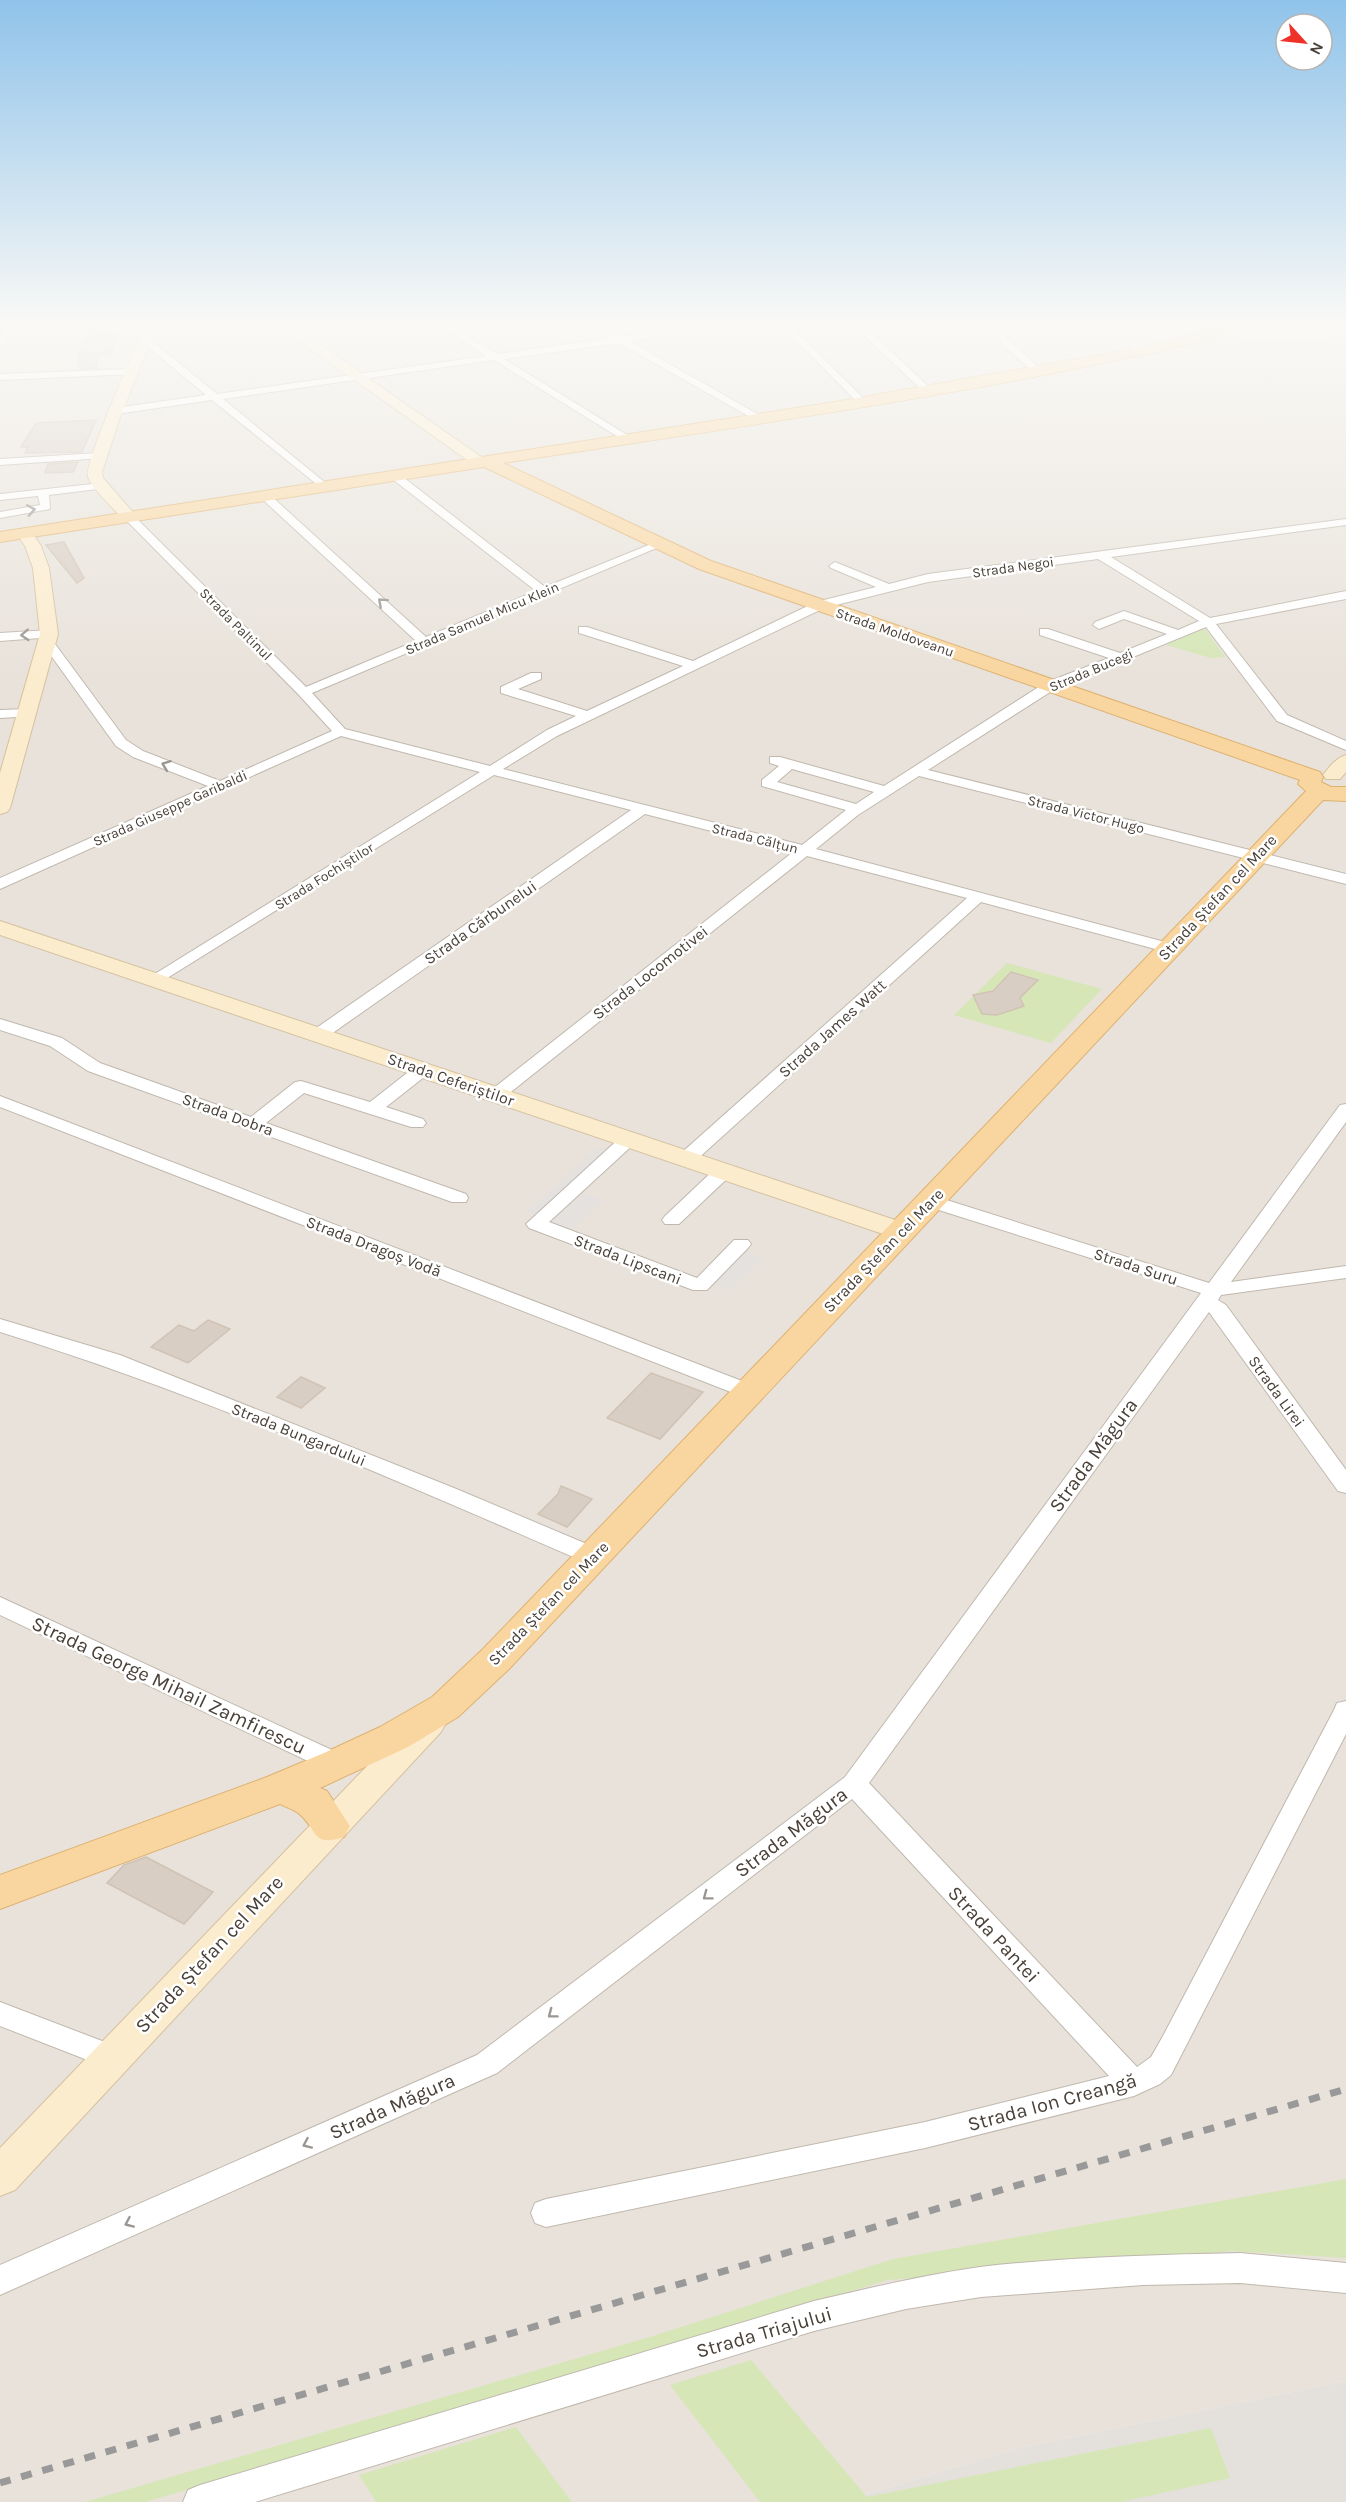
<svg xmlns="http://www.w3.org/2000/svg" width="1346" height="2502" font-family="Karla,sans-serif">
  <rect width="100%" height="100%" fill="#f5f1eb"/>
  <polygon fill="#e8e2da" points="0,325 1346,325 1346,2381 1020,2448 841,2502 0,2502"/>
  <polygon fill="#e4e0dc" points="1346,2381 1346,2502 841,2502 1020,2448"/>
  <g fill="#ede4d6">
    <polygon points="17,325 79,325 71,342 6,343"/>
    <polygon points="28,351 67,351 63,361 84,360 81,365 56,367 51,374 0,374 0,363 4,357 25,357"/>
  </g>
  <g fill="#d6e6b7">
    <polygon points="1200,629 1206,630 1225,657 1211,658 1166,645"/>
    <polygon points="1007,963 1102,989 1051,1043 954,1015"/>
    <polygon points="1346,2179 1346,2258 1232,2251 888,2280 146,2502 85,2502 653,2336 893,2259"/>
    <polygon points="751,2360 867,2497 1211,2428 1230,2478 1121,2502 760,2502 670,2385"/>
    <polygon points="516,2427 572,2502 376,2502 359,2475"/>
  </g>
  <g fill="#e4e1df">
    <polygon points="599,1147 615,1152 542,1218 526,1212"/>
    <polygon points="583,1193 603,1200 569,1231 549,1224"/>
    <polygon points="742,1250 763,1258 731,1290 710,1283"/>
  </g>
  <g fill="#d9cec4" stroke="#d0c3b5" stroke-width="1.5">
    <polygon points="91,325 95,325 96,335 117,335 110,355 97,356 97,368 80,369 78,356"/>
    <polygon points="96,420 82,452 25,453 28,447 21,447 36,423"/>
    <polygon points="78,462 73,472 45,473 48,464"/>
    <polygon points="64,542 84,578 77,583 46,545"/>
    <polygon points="1011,972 1038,980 1020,998 1024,1006 997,1015 982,1014 973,995 993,991"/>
    <polygon points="208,1320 230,1329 188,1363 151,1347 179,1325 194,1331"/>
    <polygon points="651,1373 703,1392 660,1439 607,1418"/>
    <polygon points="301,1377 325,1388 301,1408 277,1397"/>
    <polygon points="561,1486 592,1499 567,1527 538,1514 558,1494"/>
    <polygon points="146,1857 213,1892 184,1924 107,1883 124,1865"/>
  </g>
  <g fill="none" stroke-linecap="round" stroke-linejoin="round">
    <g stroke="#c0b8ae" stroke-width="2">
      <g id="street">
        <polygon points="5,325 14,325 3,345 0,346 0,335"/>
        <path d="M439 325H450L497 354 611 338 590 325C604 325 614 337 625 336 660 335 694 325 729 325L629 341 766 419 757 421 619 343 504 359 632 438V442L628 443 494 360 223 399 328 485 329 487 324 490 212 400 116 414 111 411 116 408 206 395 142 342V338H148L217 394 486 356Z"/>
        <polygon points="781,325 790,325 865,400 865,404 859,404"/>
        <polygon points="853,325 863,325 930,388 930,392 924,392"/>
        <polygon points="983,325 993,325 1039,368 1039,372 1033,372"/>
        <polygon points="1335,325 1346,325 1346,328 1324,334 1319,331"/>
        <polygon points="131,369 134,370 134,374 0,380 0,374"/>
        <polygon points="99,453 104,456 103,458 0,465 0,459"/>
        <path d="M391 474H399L545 587 656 542 666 544 312 693 345 729 490 766 547 730 576 716 501 693V687L531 673H541V679L518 689 587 711 683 666 579 633V627H587L693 661 816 602 876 587 831 568 829 566 835 562 889 584 928 574 1346 519V525L1111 557 1210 618 1346 591V599L1216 624 1287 715 1346 741V750L1277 721 1206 627 1055 689 928 770 1346 874V884L919 776 858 815 816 849 1176 945 1178 948 1170 953 981 902 693 1163 686 1165 677 1159 679 1155 967 898 807 856 502 1099H490L487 1095 490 1091 793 852 645 814 324 1039 318 1040 309 1035 312 1031 631 810 494 775 156 985 150 983 148 980 150 977 480 772 341 736 0 889V878L208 786 133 757 116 746 42 643 44 640H52L126 740 143 751 220 781 332 731 299 695 125 519V515H133L306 687 416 641 261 498V494H269L426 637 536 591 391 478ZM1098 559 1199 621 1178 630 1124 611 1095 622 1093 625 1099 629 1124 619 1167 634 1120 653 1048 629H1040V635L1109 658 1045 683 884 786 780 757H770V763L779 766 762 780V786L846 810 802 845 503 769 557 736 824 608 928 582ZM792 769 874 792 856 804 777 782Z"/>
        <polygon points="102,483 107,486 106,488 49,495 50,509 0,518 0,512 40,505 38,496 0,500 0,494"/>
        <polygon points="49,630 53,631 53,637 0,641 0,633"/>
        <polygon points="29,709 36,713 34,716 0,718 0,710"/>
        <polygon points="0,1019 62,1038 100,1063 251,1117 295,1082 301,1081 370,1102 416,1066 428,1066 431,1070 428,1074 386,1107 423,1119 426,1123 423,1127 411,1127 304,1093 266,1123 466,1194 468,1198 466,1202 452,1202 88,1071 50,1046 0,1030"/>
        <polygon points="0,1096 755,1386 759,1391 755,1396 741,1396 0,1107"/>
        <polygon points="1346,1104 1346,1122 1231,1282 1346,1266 1346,1278 1221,1295 1218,1300 1226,1305 1346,1470 1346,1493 1338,1491 1209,1312 869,1783 1137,2067 1151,2057 1163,2036 1334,1710 1337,1703 1346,1701 1346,1734 1171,2075 1160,2084 1134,2096 925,2148 546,2227 535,2223 531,2213 535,2203 546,2199 925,2122 1109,2076 852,1799 497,2073 0,2295 0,2265 477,2055 845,1777 1201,1293 923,1205 921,1201 923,1197 937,1197 1209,1283 1340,1105"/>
        <polygon points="629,1134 638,1139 635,1143 549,1222 697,1278 734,1240 748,1240 751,1244 748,1248 707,1290 693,1290 529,1228 526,1224 623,1135"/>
        <polygon points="724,1165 733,1171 731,1175 679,1224 665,1224 662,1220 665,1216 717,1167"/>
        <path d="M0 1319 120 1355 454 1488 601 1550 604 1556 601 1562 593 1564 585 1562C393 1479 200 1394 0 1332Z"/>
        <polygon points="0,1597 347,1757 351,1764 347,1771 338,1774 329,1771 0,1615"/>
        <polygon points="0,2002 123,2049 127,2058 123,2067 113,2070 0,2026"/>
        <path d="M1240 2253 1346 2263V2293L1240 2283 1143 2285 981 2297 906 2309 814 2331 255 2502H183L188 2490 200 2485 814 2301C869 2288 924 2275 980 2267 1066 2257 1154 2255 1240 2253Z"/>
      </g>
    </g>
    <g stroke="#d4c19f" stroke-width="2">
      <g id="secondary">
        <path d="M145 325H157L119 420 102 472 103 478 137 517 129 522 124 520C115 510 92 489 88 477 84 462 136 347 145 325Z"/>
        <polygon points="277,325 292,325 480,456 494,462 487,466 470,462"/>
        <polygon points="1106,325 1120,325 1150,351 1149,354 1139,354"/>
        <polygon points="1220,329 1256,335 1346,331 1346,339 1256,343 1216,336 1214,333"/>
        <polygon points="25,529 31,531 41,546 49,568 58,634 10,808 7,812 0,814 0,773 40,634 33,568 25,546 17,534"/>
        <path d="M1346 755V772L1340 779H1326L1323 775C1329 767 1336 758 1346 755Z"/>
        <polygon points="0,921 910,1225 914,1231 910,1237 901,1239 892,1237 0,935"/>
        <polygon points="429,1710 441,1714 446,1723 441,1732 15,2190 0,2196 0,2148 417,1714"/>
      </g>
    </g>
    <g stroke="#deb170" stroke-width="2">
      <path id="primary" d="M1234 325H1260L1258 328C1010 390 755 424 503 463L711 561 1320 772 1323 777 1321 782 1331 787H1346V801L1323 800 509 1669 458 1717 408 1747 320 1788 327 1791 350 1826 344 1837C310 1848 318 1828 298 1813 293 1809 285 1807 280 1804L0 1909V1875L267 1777 324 1753 380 1727 432 1697 483 1649 1306 791 1298 784 1300 780 699 569 484 467 0 542V532L835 402 1144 347Z"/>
    </g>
    <use href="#street" fill="#fff" fill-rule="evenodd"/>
    <use href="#secondary" fill="#fcecce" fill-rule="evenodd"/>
    <use href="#primary" fill="#f9d6a0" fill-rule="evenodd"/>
    <polyline stroke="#999" stroke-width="7" stroke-dasharray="11 11" stroke-linecap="butt" points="0,2483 1346,2089"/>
  </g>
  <defs><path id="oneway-chevron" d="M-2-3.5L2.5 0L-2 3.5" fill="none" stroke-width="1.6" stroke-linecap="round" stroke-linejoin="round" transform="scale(1.5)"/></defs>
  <g stroke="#9b9692">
    <use href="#oneway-chevron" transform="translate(31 510) rotate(-9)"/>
    <use href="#oneway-chevron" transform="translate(382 602) rotate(-138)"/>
    <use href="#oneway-chevron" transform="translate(25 635) rotate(177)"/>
    <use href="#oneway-chevron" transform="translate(166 765) rotate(-159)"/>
    <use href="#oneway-chevron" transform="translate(707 1896) rotate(143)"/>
    <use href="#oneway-chevron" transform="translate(552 2014) rotate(143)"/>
    <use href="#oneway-chevron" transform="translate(307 2144) rotate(156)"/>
    <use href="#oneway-chevron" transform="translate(129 2223) rotate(156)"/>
  </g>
  <linearGradient id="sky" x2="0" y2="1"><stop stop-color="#90c3ea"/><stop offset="0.48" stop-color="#faf9f6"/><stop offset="1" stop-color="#faf9f6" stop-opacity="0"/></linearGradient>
  <rect width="1346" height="676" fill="url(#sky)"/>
  <g text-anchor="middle" stroke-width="5" stroke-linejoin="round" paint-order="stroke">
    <g font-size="14" fill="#494139" stroke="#fff">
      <text transform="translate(1013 567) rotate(-8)" y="5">Strada Negoi</text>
      <text transform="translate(482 618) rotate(-23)" y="5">Strada Samuel Micu Klein</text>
      <text transform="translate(236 624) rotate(45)" y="5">Strada Paltinul</text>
      <text transform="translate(895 632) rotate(19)" y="5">Strada Moldoveanu</text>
      <text transform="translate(1091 670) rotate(-23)" y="5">Strada Bucegi</text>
      <text transform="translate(170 808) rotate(-24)" y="5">Strada Giuseppe Garibaldi</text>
      <text transform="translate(1086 814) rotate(14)" y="5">Strada Victor Hugo</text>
      <text transform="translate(755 838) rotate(14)" y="5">Strada Călțun</text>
      <text transform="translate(324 876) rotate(-32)" y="5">Strada Fochiștilor</text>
    </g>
    <g font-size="16" fill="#494139" stroke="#fff">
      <text transform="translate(1217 897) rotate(-47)" y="6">Strada Ștefan cel Mare</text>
      <text transform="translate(480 922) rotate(-35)" y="6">Strada Cărbunelui</text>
      <text transform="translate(650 972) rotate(-38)" y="6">Strada Locomotivei</text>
      <text transform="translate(832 1028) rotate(-42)" y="6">Strada James Watt</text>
      <text transform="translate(451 1079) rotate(19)" y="6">Strada Ceferiștilor</text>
      <text transform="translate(228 1114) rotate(20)" y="6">Strada Dobra</text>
      <text transform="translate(374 1246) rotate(21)" y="6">Strada Dragoș Vodă</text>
      <text transform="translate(883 1250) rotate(-46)" y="6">Strada Ștefan cel Mare</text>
      <text transform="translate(628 1259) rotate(21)" y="6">Strada Lipscani</text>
      <text transform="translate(1136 1266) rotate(18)" y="6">Strada Suru</text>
      <text transform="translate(1277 1391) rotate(54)" y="6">Strada Lirei</text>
      <text transform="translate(299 1434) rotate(22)" y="6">Strada Bungardului</text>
      <text transform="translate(548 1603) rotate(-46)" y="6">Strada Ștefan cel Mare</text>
    </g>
    <g font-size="20" fill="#494139" stroke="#fff">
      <text transform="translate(1093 1455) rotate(-54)" y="7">Strada Măgura</text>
      <text transform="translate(169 1685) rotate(25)" y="7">Strada George Mihail Zamfirescu</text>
      <text transform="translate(791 1832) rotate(-37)" y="7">Strada Măgura</text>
      <text transform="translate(994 1934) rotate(47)" y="7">Strada Pantei</text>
      <text transform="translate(209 1954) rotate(-47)" y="7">Strada Ștefan cel Mare</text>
      <text transform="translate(1052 2102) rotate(-15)" y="7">Strada Ion Creangă</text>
      <text transform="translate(392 2106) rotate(-24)" y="7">Strada Măgura</text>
      <text transform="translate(764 2332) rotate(-16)" y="7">Strada Triajului</text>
    </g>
  </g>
  <g transform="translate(1304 42) rotate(117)"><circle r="28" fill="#ffffff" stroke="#b6b3b0" stroke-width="1.5"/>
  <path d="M0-4.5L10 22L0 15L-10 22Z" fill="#ee3229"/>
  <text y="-9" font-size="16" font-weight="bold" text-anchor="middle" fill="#494139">N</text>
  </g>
</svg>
